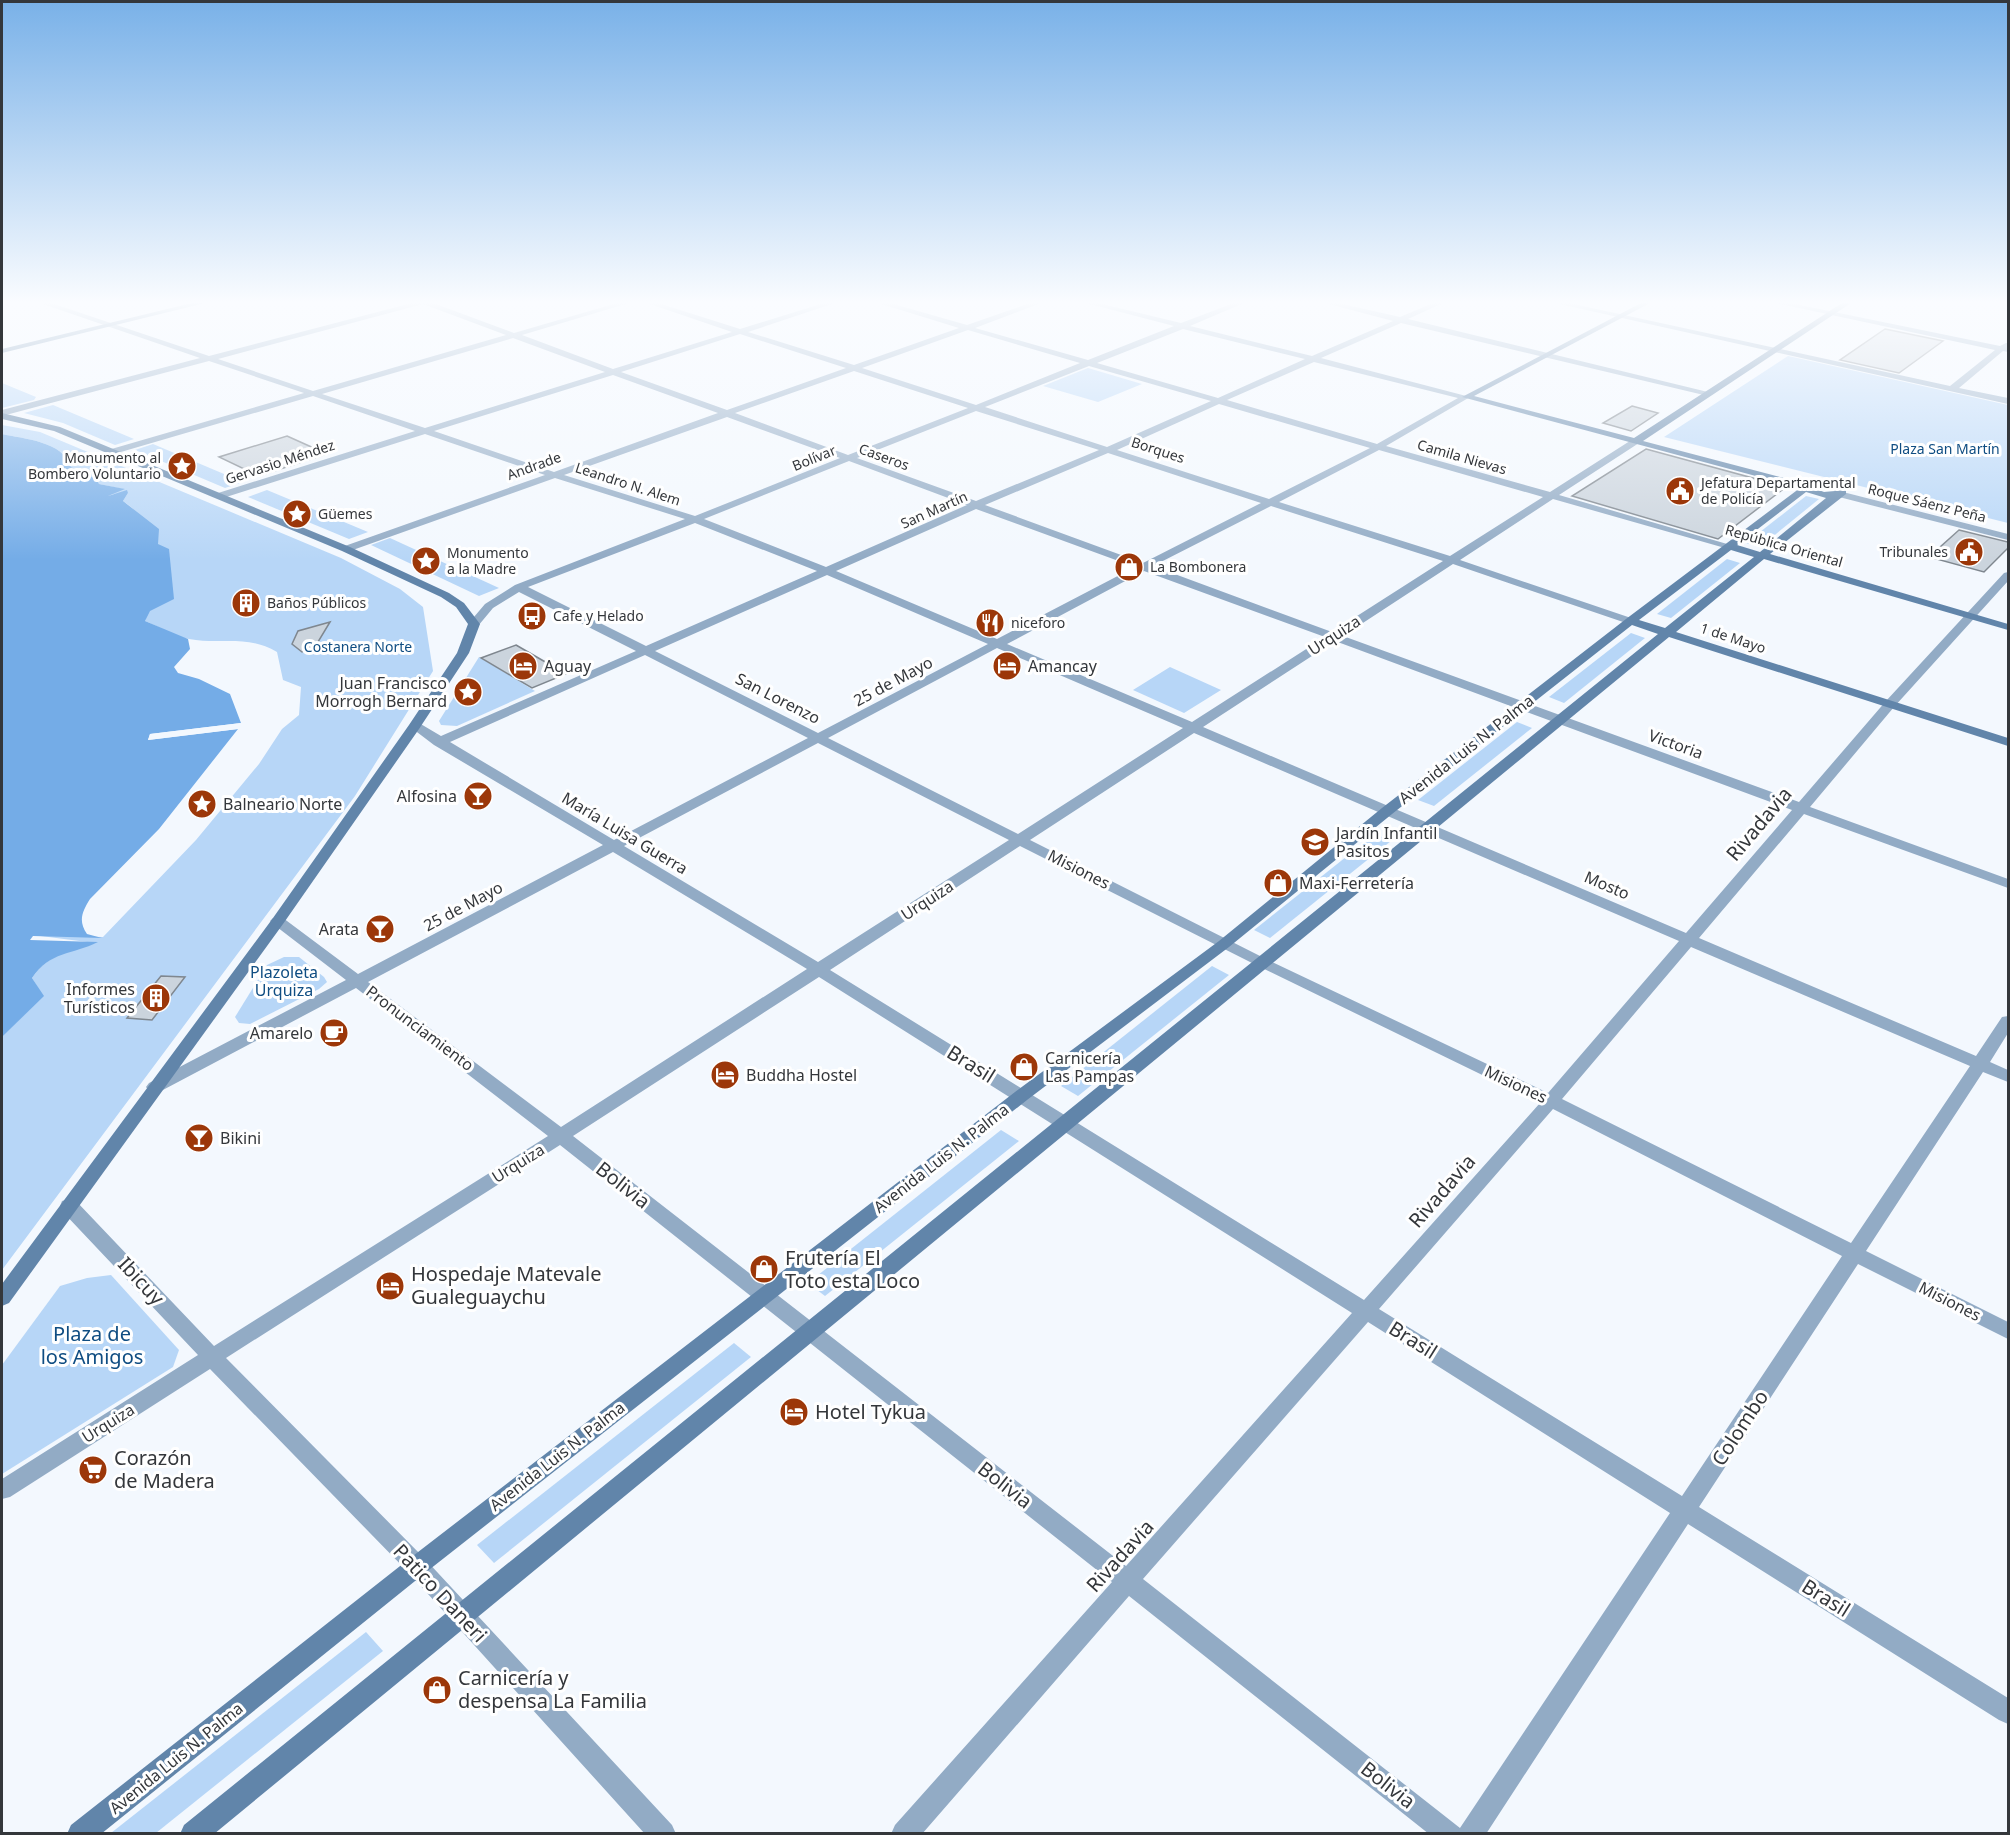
<svg xmlns="http://www.w3.org/2000/svg" width="2010" height="1835" font-family="'Noto Sans',sans-serif">
  <rect width="100%" height="100%" fill="#f3f8fe"/>
  <g fill="#b7d6f7">
    <polygon points="1788,356 2008,405 2008,523 1664,437"/>
    <polygon points="1088,368 1142,384 1098,402 1043,386"/>
    <polygon points="2,383 36,397 34,400 2,408"/>
    <polygon points="53,405 134,439 115,445 63,423 24,413"/>
    <path d="M2 425 40 432 341 558 400 589 423 607 433 671 355 796 2 1270V1037L43 996 32 978C48 954 70 951 95 943L33 935 103 937 196 840 259 764 282 729 299 715 301 687 283 680 277 652C246 634 221 645 189 639 174 637 159 626 145 621 150 611 161 555 158 544 154 527 136 510 123 501L128 493 106 495 123 489 99 484 71 467C63 441 24 439 2 434Z"/>
    <polygon points="153,444 243,482 225,488 135,450"/>
    <polygon points="267,490 368,532 349,539 248,497"/>
    <polygon points="1806,496 1819,499 1760,547 1746,543"/>
    <polygon points="390,538 499,588 479,596 371,545"/>
    <polygon points="1727,559 1740,563 1671,618 1657,614"/>
    <polygon points="1631,633 1645,638 1564,703 1549,697"/>
    <polygon points="479,657 535,691 457,726 441,725 439,721"/>
    <polygon points="1170,667 1221,690 1184,713 1133,690"/>
    <polygon points="1517,722 1532,728 1434,806 1418,800"/>
    <polygon points="1375,834 1391,841 1270,938 1254,930"/>
    <polygon points="284,957 299,957 324,977 327,982 319,989 250,1024 239,1023 235,1017 267,965"/>
    <polygon points="1212,966 1229,975 1078,1096 1061,1086"/>
    <polygon points="1001,1130 1019,1141 825,1296 808,1283"/>
    <polygon points="111,1275 179,1350 173,1367 2,1474 2,1365 60,1286 87,1278"/>
    <polygon points="734,1343 751,1357 494,1563 477,1545"/>
    <polygon points="366,1632 383,1651 156,1833 111,1833"/>
  </g>
  <path fill="#74ace7" d="M2 434C24 439 63 441 71 467L96 479 99 484 125 489 108 496 127 490 128 493 123 501 159 529 158 544 169 549 174 599 150 611 145 621 188 639 190 649 174 667 178 673 199 679 230 694 241 723 150 734 148 740 238 729 159 829 90 899C82 912 78 921 87 934L102 938 33 936 30 940 98 942C72 955 50 951 32 978L44 996 2 1037Z"/>
  <polygon fill="#f3f8fe" points="241,723 238,729 148,740 150,734"/>
  <g fill="#cbd4dd" stroke="#7f878f" stroke-width="1.5">
    <polygon points="1885,329 1943,341 1899,373 1840,360"/>
    <polygon points="1632,406 1658,413 1631,431 1603,423"/>
    <polygon points="287,436 327,454 259,476 219,457"/>
    <polygon points="1646,449 1786,487 1718,539 1572,496"/>
    <polygon points="1959,530 2008,542 2008,548 1984,572 1929,557"/>
    <polygon points="330,622 315,647 302,652 292,644 298,631"/>
    <polygon points="516,645 566,674 532,688 481,658"/>
    <polygon points="161,976 185,977 152,1020 127,1018"/>
  </g>
  <g fill="none" stroke-linecap="round" stroke-linejoin="round">
    <g fill="#92abc5" fill-rule="evenodd">
      <path d="M40 303H51L209 356 412 303H433L514 333 617 303H629L522 335 613 369 732 332 647 303H658L740 329 824 303H835L748 332 854 365 959 328 878 303H890L967 325 1030 303H1041L975 328 1088 360 1174 326 1086 303H1098L1181 323 1234 303H1244L1190 326 1312 356 1393 321 1325 303H1338L1400 317 1433 303H1443L1408 319 1712 393 1708 396 1401 323 1321 358 1470 397 1386 446 1550 492 1633 439H1639V443L1559 495 1734 546 1729 549 1725 548 1553 499 1460 560 1634 619V623H1626L1453 564 1343 636 1799 802 1886 701 2004 573 2008 572V581L1894 707 1810 807 2008 879V888L1804 814 1699 938 1976 1056 2002 1017 2008 1016V1033L1990 1062 2008 1070V1082L1983 1072 1866 1251 2008 1322V1339L1858 1264 1699 1507 2008 1698V1724L1999 1720 1688 1524 1486 1834H1429L1129 1596 922 1834H891L895 1825 1112 1582 560 1145 226 1358 425 1559 672 1825 676 1834H645L409 1573 210 1369 10 1497 2 1499V1479L198 1355 62 1211 60 1206 62 1201 69 1199 76 1201 214 1346 548 1136 356 988 161 1091H149L146 1087 149 1083 346 980 273 924 270 921 273 918H283L358 974 603 845 434 745 409 726 411 723H419L441 736 636 651 519 592 493 608 478 626H470L468 624 485 604 515 585 685 519 555 478 350 551H342V547L545 475 425 434 223 498H215V494L415 431 313 396 114 454H108V450L304 393 209 361 2 416V410L200 358ZM423 304 506 335 313 391 218 359ZM1183 329 1305 359 1218 398 1097 363ZM968 330 1080 363 976 405 862 368ZM740 334 846 368 727 410 621 372ZM513 338 605 372 425 428 322 394ZM1314 362 1458 398 1377 444 1227 400ZM1089 366 1211 401 1107 447 985 407ZM854 371 968 408 848 455 735 413ZM613 375 718 413 554 472 434 431ZM1219 404 1370 448 1269 499 1117 450ZM976 411 1099 450 976 501 857 458ZM727 417 840 458 695 516 564 475ZM1379 450 1543 497 1450 556 1279 502ZM1108 453 1261 503 1143 563 985 505ZM849 461 967 505 826 567 704 519ZM1271 506 1443 561 1332 632 1153 566ZM976 509 1135 567 997 639 836 571ZM695 523 817 571 646 646 528 587ZM1144 571 1325 637 1192 722 1007 644ZM827 575 988 644 818 733 655 651ZM1335 641 1792 810 1686 933 1203 727ZM997 648 1183 728 1018 834 828 738ZM645 655 808 738 614 840 450 742ZM1194 733 1679 941 1548 1093 1266 959 1030 840ZM818 743 1009 840 818 962 624 846ZM1020 846 1256 965 1540 1103 1364 1300 830 970ZM613 852 807 969 561 1127 368 982ZM1691 947 1970 1066 1851 1243 1562 1099ZM819 977 1352 1313 1126 1566 573 1136ZM1553 1109 1842 1256 1682 1496 1379 1309ZM1368 1322 1670 1513 1460 1828 1143 1579Z"/>
      <polygon points="1555,303 1569,303 1950,386 1995,350 1776,303 1790,303 2000,346 2006,343 2008,343 2008,352 2003,351 1959,388 2008,398 2008,404"/>
      <polygon points="1839,491 2008,534 2008,540 1835,496 1834,494"/>
    </g>
    <g fill="#6185aa" fill-rule="evenodd">
      <polygon points="192,303 205,303 2,353 2,349"/>
      <path d="M1641 303H1650L1474 396 1634 438 1842 303H1851L1643 441 1803 483C1819 477 1833 479 1846 490V494L1770 554 2008 624V630L1764 559 1676 632 2008 738V746L1669 637 214 1834H180L184 1825 1658 634 1632 625 1392 814 1229 947 1027 1100 425 1573 101 1834H67L71 1825 409 1559 1015 1092 1219 941 1382 808 1626 619 1800 488 1462 397ZM1816 485 1830 487 1835 491 1824 492 1811 487ZM1806 492 1826 498 1760 552 1737 545ZM1731 550 1754 557 1665 628 1639 620Z"/>
      <polygon points="2,413 60,427 350,547 449,593 464,603 480,624 469,653 419,729 283,924 9,1303 2,1306 2,1284 273,918 409,725 457,653 468,624 456,607 441,597 342,551 54,431 2,419"/>
    </g>
  </g>
  <linearGradient id="sky" x2="0" y2="1"><stop stop-color="#79b1e8"/><stop offset="0.54" stop-color="#fafcff"/><stop offset="1" stop-color="#fafcff" stop-opacity="0"/></linearGradient>
  <rect width="2010" height="560" fill="url(#sky)"/>
  <defs>
    <g id="sight-disc" transform="scale(1.5)"><circle r="9.5" fill="#9c3709" stroke="#fff"/><path d="M0-6L1.8-2.2L6-1.7L2.9 1.2L3.7 5.4L0 3.3L-3.7 5.4L-2.9 1.2L-6-1.7L-1.8-2.2Z" fill="#fff"/></g>
    <g id="civic-disc" transform="scale(1.5)"><circle r="9.5" fill="#9c3709" stroke="#fff"/><path d="M-.6-6.5H3V-4.5H.6V-3L4-1V1h2V6H-6V1h2V-1L-.6-3ZM-1.2 2.5V6h2.4V2.5Z" fill="#fff"/></g>
    <g id="shop-disc" transform="scale(1.5)"><circle r="9.5" fill="#9c3709" stroke="#fff"/><path d="M-5-2.5h2.3a2.7 3.5 0 0 1 5.4 0H5L5.5 6h-11ZM-1.5-2.5h3a1.5 2.3 0 0 0-3 0Z" fill="#fff"/></g>
    <g id="building-disc" transform="scale(1.5)"><circle r="9.5" fill="#9c3709" stroke="#fff"/><path d="M-4-6H4V6H1V3H-1V6H-4ZM-2.5-4.3h1.7v1.8h-1.7ZM.8-4.3h1.7v1.8H.8ZM-2.5-1h1.7V.8h-1.7ZM.8-1h1.7V.8H.8Z" fill="#fff"/></g>
    <g id="bus-disc" transform="scale(1.5)"><circle r="9.5" fill="#9c3709" stroke="#fff"/><path d="M-5-6H5V4H4V6H2V4H-2V6H-4V4H-5ZM-3.5-4V0h7V-4ZM-3.5 1.2v1.5H-2V1.2ZM2 1.2v1.5H3.5V1.2Z" fill="#fff"/></g>
    <g id="restaurant-disc" transform="scale(1.5)"><circle r="9.5" fill="#9c3709" stroke="#fff"/><path d="M-5-6h1v4h1v-4h1v4h1v-4h1v5L-1.5 .5V6h-2V.5L-5-1ZM5-6V6H3V1.5H1.5Q1.5-4 5-6Z" fill="#fff"/></g>
    <g id="hotel-disc" transform="scale(1.5)"><circle r="9.5" fill="#9c3709" stroke="#fff"/><path d="M-6-4.5h1.5V1H6V5H4.5V3h-9V5H-6ZM-4 0a1.8 1.8 0 1 1 3.6 0ZM.5 0V-2.5h3Q6-2.5 6 0Z" fill="#fff"/></g>
    <g id="bar-disc" transform="scale(1.5)"><circle r="9.5" fill="#9c3709" stroke="#fff"/><path d="M-6-5H6L.8 .8V4.5H3.5V6h-7V4.5H-.8V.8Z" fill="#fff"/></g>
    <g id="school-disc" transform="scale(1.5)"><circle r="9.5" fill="#9c3709" stroke="#fff"/><path d="M0-5L7-2L0 1L-7-2ZM-4 1L0 2.5L4 1V4Q0 6-4 4Z" fill="#fff"/></g>
    <g id="cafe-disc" transform="scale(1.5)"><circle r="9.5" fill="#9c3709" stroke="#fff"/><path d="M-5.5-4.5H6V0H3Q3 3.5 0 3.5H-2.5Q-5.5 3.5-5.5 0ZM3-3.2v2h1.7v-2ZM-6 4.5H4V6H-6Z" fill="#fff"/></g>
    <g id="supermarket-disc" transform="scale(1.5)"><circle r="9.5" fill="#9c3709" stroke="#fff"/><path d="M-6-5.5h2.5l.6 2H6L4.5 2H-2.5L-4.4-4H-6ZM-1.5 3.2a1.3 1.3 0 1 0 .1 0ZM3 3.2a1.3 1.3 0 1 0 .1 0Z" fill="#fff"/></g>
  </defs>
  <g fill-rule="evenodd">
    <use href="#sight-disc" x="182" y="466"/>
    <use href="#civic-disc" x="1680" y="491"/>
    <use href="#sight-disc" x="297" y="514"/>
    <use href="#civic-disc" x="1969" y="552"/>
    <use href="#sight-disc" x="426" y="561"/>
    <use href="#shop-disc" x="1129" y="567"/>
    <use href="#building-disc" x="246" y="603"/>
    <use href="#bus-disc" x="532" y="616"/>
    <use href="#restaurant-disc" x="990" y="623"/>
    <use href="#hotel-disc" x="523" y="666"/>
    <use href="#hotel-disc" x="1007" y="666"/>
    <use href="#sight-disc" x="468" y="692"/>
    <use href="#bar-disc" x="478" y="796"/>
    <use href="#sight-disc" x="202" y="804"/>
    <use href="#school-disc" x="1315" y="842"/>
    <use href="#shop-disc" x="1278" y="883"/>
    <use href="#bar-disc" x="380" y="929"/>
    <use href="#building-disc" x="156" y="998"/>
    <use href="#cafe-disc" x="334" y="1033"/>
    <use href="#shop-disc" x="1024" y="1067"/>
    <use href="#hotel-disc" x="725" y="1075"/>
    <use href="#bar-disc" x="199" y="1138"/>
    <use href="#shop-disc" x="764" y="1269"/>
    <use href="#hotel-disc" x="390" y="1286"/>
    <use href="#hotel-disc" x="794" y="1412"/>
    <use href="#supermarket-disc" x="93" y="1470"/>
    <use href="#shop-disc" x="437" y="1690"/>
  </g>
  <g text-anchor="middle" stroke-width="6" stroke-linejoin="round" paint-order="stroke">
    <g font-size="14" fill="#0f4d82" stroke="#fff">
      <text x="1945" y="454">Plaza San Martín</text>
      <text x="358" y="652">Costanera Norte</text>
    </g>
    <g font-size="14" fill="#34373b" stroke="#fff">
      <text transform="translate(1158 450) rotate(18)" y="5">Borques</text>
      <text transform="translate(884 457) rotate(20)" y="5">Caseros</text>
      <text transform="translate(1462 457) rotate(16)" y="5">Camila Nievas</text>
      <text transform="translate(814 458) rotate(-22)" y="5">Bolívar</text>
      <text transform="translate(280 462) rotate(-18)" y="5">Gervasio Méndez</text>
      <text transform="translate(534 466) rotate(-20)" y="5">Andrade</text>
      <text transform="translate(628 484) rotate(18)" y="5">Leandro N. Alem</text>
      <text transform="translate(1927 503) rotate(14)" y="5">Roque Sáenz Peña</text>
      <text transform="translate(934 510) rotate(-24)" y="5">San Martín</text>
      <text transform="translate(1784 546) rotate(16)" y="5">República Oriental</text>
      <text transform="translate(1733 638) rotate(18)" y="5">1 de Mayo</text>
    </g>
    <g font-size="14" fill="#34373b" stroke="#fff" text-anchor="start">
      <text x="161" y="463" text-anchor="end">Monumento al<tspan x="161" dy="16">Bombero Voluntario</tspan></text>
      <text x="1701" y="488">Jefatura Departamental<tspan x="1701" dy="16">de Policía</tspan></text>
      <text x="318" y="519">Güemes</text>
      <text x="1948" y="557" text-anchor="end">Tribunales</text>
      <text x="447" y="558">Monumento<tspan x="447" dy="16">a la Madre</tspan></text>
      <text x="1150" y="572">La Bombonera</text>
      <text x="267" y="608">Baños Públicos</text>
      <text x="553" y="621">Cafe y Helado</text>
      <text x="1011" y="628">niceforo</text>
    </g>
    <g font-size="16" fill="#34373b" stroke="#fff">
      <text transform="translate(1334 635) rotate(-33)" y="6">Urquiza</text>
      <text transform="translate(893 681) rotate(-28)" y="6">25 de Mayo</text>
      <text transform="translate(778 698) rotate(27)" y="6">San Lorenzo</text>
      <text transform="translate(1676 744) rotate(20)" y="6">Victoria</text>
      <text transform="translate(1466 749) rotate(-38)" y="6">Avenida Luis N. Palma</text>
      <text transform="translate(625 833) rotate(31)" y="6">María Luisa Guerra</text>
      <text transform="translate(1079 869) rotate(27)" y="6">Misiones</text>
      <text transform="translate(1607 885) rotate(23)" y="6">Mosto</text>
      <text transform="translate(927 900) rotate(-33)" y="6">Urquiza</text>
      <text transform="translate(463 906) rotate(-28)" y="6">25 de Mayo</text>
      <text transform="translate(420 1028) rotate(37)" y="6">Pronunciamiento</text>
      <text transform="translate(1516 1084) rotate(25)" y="6">Misiones</text>
      <text transform="translate(941 1158) rotate(-38)" y="6">Avenida Luis N. Palma</text>
      <text transform="translate(518 1163) rotate(-32)" y="6">Urquiza</text>
      <text transform="translate(1950 1301) rotate(27)" y="6">Misiones</text>
      <text transform="translate(108 1423) rotate(-32)" y="6">Urquiza</text>
      <text transform="translate(557 1456) rotate(-38)" y="6">Avenida Luis N. Palma</text>
      <text transform="translate(176 1758) rotate(-39)" y="6">Avenida Luis N. Palma</text>
    </g>
    <g font-size="16" fill="#34373b" stroke="#fff" text-anchor="start">
      <text x="544" y="672">Aguay</text>
      <text x="1028" y="672">Amancay</text>
      <text x="447" y="689" text-anchor="end">Juan Francisco<tspan x="447" dy="18">Morrogh Bernard</tspan></text>
      <text x="457" y="802" text-anchor="end">Alfosina</text>
      <text x="223" y="810">Balneario Norte</text>
      <text x="1336" y="839">Jardín Infantil<tspan x="1336" dy="18">Pasitos</tspan></text>
      <text x="1299" y="889">Maxi-Ferretería</text>
      <text x="359" y="935" text-anchor="end">Arata</text>
      <text x="135" y="995" text-anchor="end">Informes<tspan x="135" dy="18">Turísticos</tspan></text>
      <text x="313" y="1039" text-anchor="end">Amarelo</text>
      <text x="1045" y="1064">Carnicería<tspan x="1045" dy="18">Las Pampas</tspan></text>
      <text x="746" y="1081">Buddha Hostel</text>
      <text x="220" y="1144">Bikini</text>
    </g>
    <g font-size="16" fill="#0f4d82" stroke="#fff">
      <text x="284" y="978">Plazoleta<tspan x="284" dy="18">Urquiza</tspan></text>
    </g>
    <g font-size="20" fill="#34373b" stroke="#fff">
      <text transform="translate(1759 824) rotate(-50)" y="7">Rivadavia</text>
      <text transform="translate(971 1064) rotate(32)" y="7">Brasil</text>
      <text transform="translate(623 1185) rotate(38)" y="7">Bolivia</text>
      <text transform="translate(1442 1191) rotate(-49)" y="7">Rivadavia</text>
      <text transform="translate(141 1281) rotate(47)" y="7">Ibicuy</text>
      <text transform="translate(1413 1340) rotate(32)" y="7">Brasil</text>
      <text transform="translate(1740 1428) rotate(-57)" y="7">Colombo</text>
      <text transform="translate(1005 1485) rotate(38)" y="7">Bolivia</text>
      <text transform="translate(1120 1556) rotate(-48)" y="7">Rivadavia</text>
      <text transform="translate(440 1593) rotate(47)" y="7">Patico Daneri</text>
      <text transform="translate(1826 1598) rotate(32)" y="7">Brasil</text>
      <text transform="translate(1388 1785) rotate(38)" y="7">Bolivia</text>
    </g>
    <g font-size="20" fill="#34373b" stroke="#fff" text-anchor="start">
      <text x="785" y="1265">Frutería El<tspan x="785" dy="23">Toto esta Loco</tspan></text>
      <text x="411" y="1281">Hospedaje Matevale<tspan x="411" dy="23">Gualeguaychu</tspan></text>
      <text x="815" y="1419">Hotel Tykua</text>
      <text x="114" y="1465">Corazón<tspan x="114" dy="23">de Madera</tspan></text>
      <text x="458" y="1685">Carnicería y<tspan x="458" dy="23">despensa La Familia</tspan></text>
    </g>
    <g font-size="20" fill="#0f4d82" stroke="#fff">
      <text x="92" y="1341">Plaza de<tspan x="92" dy="23">los Amigos</tspan></text>
    </g>
  </g>
  <rect width="2010" height="1835" fill="none" stroke="#34373b" stroke-width="6"/>
</svg>
